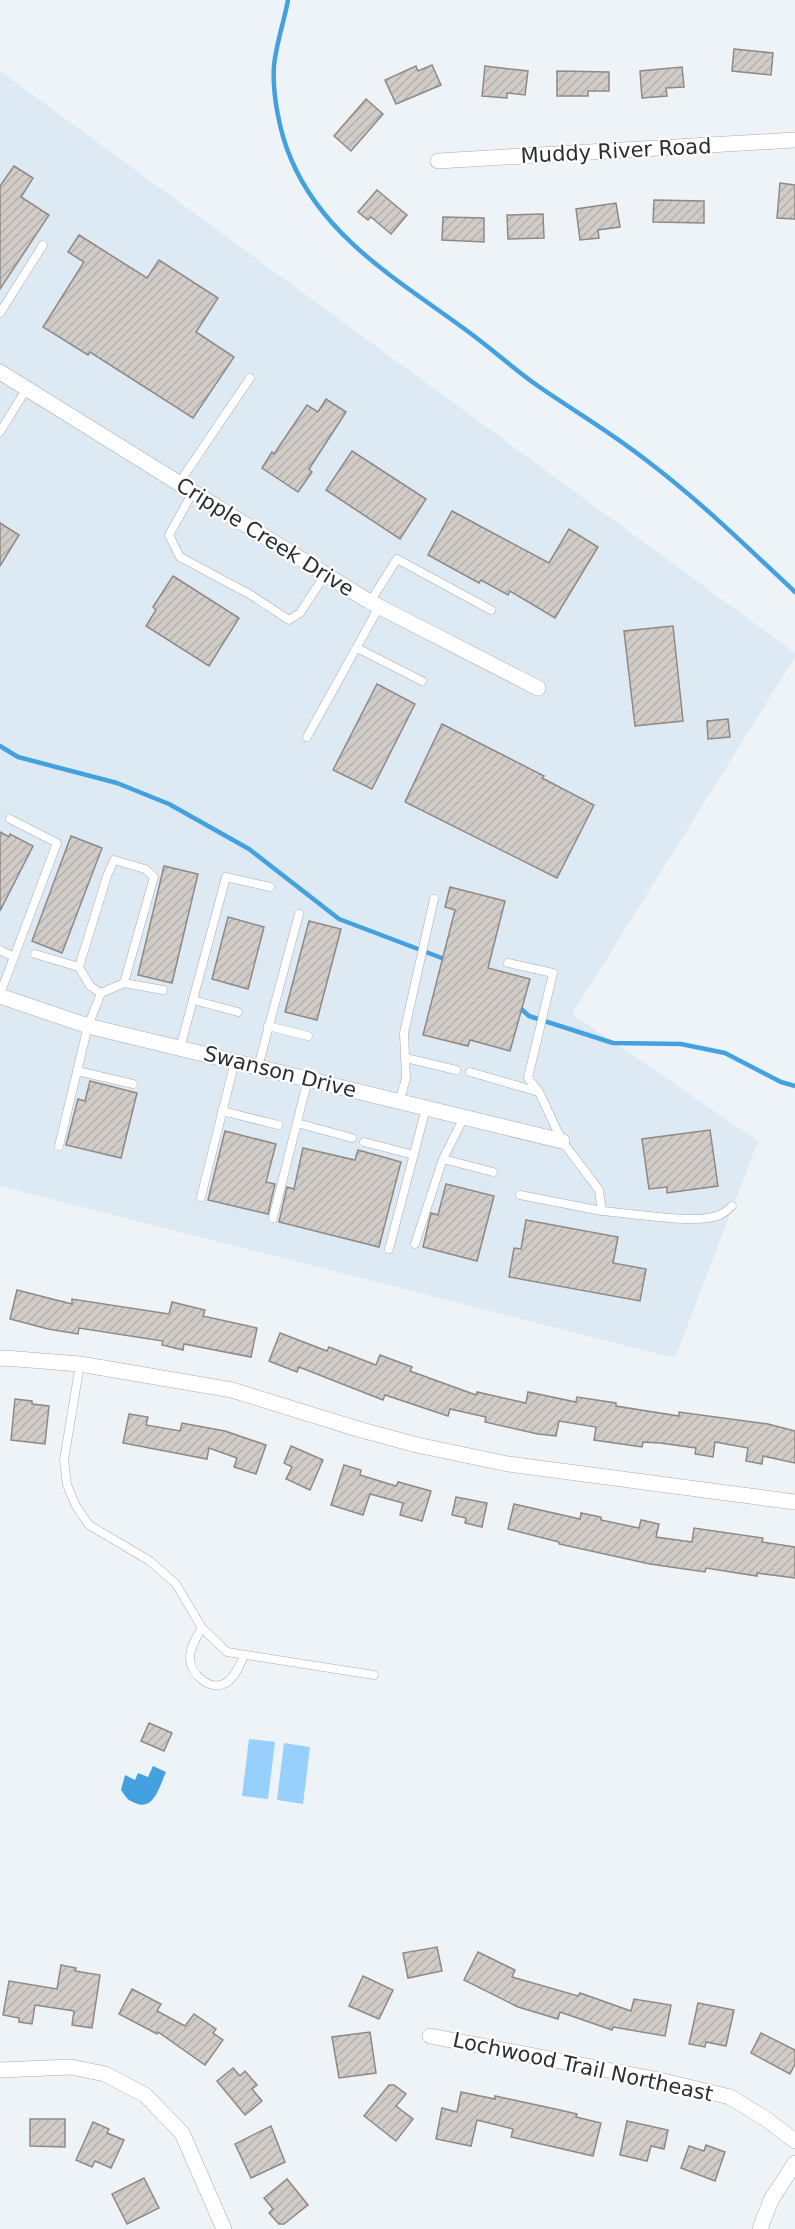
<svg xmlns="http://www.w3.org/2000/svg" width="795" height="2229" font-family="'DejaVu Sans',sans-serif">
  <defs>
    <pattern id="building-hatch" width="6" height="6" patternUnits="userSpaceOnUse" patternTransform="scale(1.5)"><rect width="6" height="6" fill="#d1ccc8"/><path d="M-1 1l2-2M0 6l6-6M5 7l2-2" fill="none" stroke="#b4b0ac"/></pattern>
  </defs>
  <rect width="100%" height="100%" fill="#eef3f8"/>
  <polygon fill="#dde9f3" points="0,71 795,653 795,657 572,1014 758,1141 675,1358 0,1186"/>
  <g fill="#97d0fb">
    <polygon points="249,1739 275,1742 268,1799 242,1796"/>
    <polygon points="284,1743 310,1747 303,1804 277,1800"/>
  </g>
  <path fill="#44a1e0" d="M153 1766 166 1772C160 1785 154 1812 135 1803 127 1800 126 1797 121 1790L125 1775 135 1780 138 1773 148 1777Z"/>
  <g fill="none" stroke-linecap="round" stroke-linejoin="round">
    <g stroke="#44a1e0" stroke-width="4.5">
      <path d="M288 0C284 22 276 44 274 66 272 94 280 134 291 159 325 240 403 283 470 333 493 350 514 369 538 386 574 411 612 433 646 460 699 500 747 547 795 592"/>
      <polyline points="0,746 18,757 117,783 169,804 249,849 339,919 447,960"/>
      <polyline points="519,1007 529,1016 613,1043 681,1044 725,1053 781,1082 795,1086"/>
    </g>
  </g>
  <g fill="url(#building-hatch)" stroke="#8e8985" stroke-width="1.5">
    <polygon points="734,49 773,53 771,75 732,71"/>
    <polygon points="432,65 441,85 396,104 385,80 416,66 418,71"/>
    <polygon points="485,66 528,71 525,95 507,93 507,98 482,96"/>
    <polygon points="682,67 684,87 666,88 667,96 642,98 640,71"/>
    <polygon points="557,71 609,72 609,91 588,91 588,96 557,96"/>
    <polygon points="366,99 383,114 351,151 334,136"/>
    <polygon points="14,166 33,178 21,197 49,215 0,289 0,186"/>
    <polygon points="780,183 795,185 795,219 777,218"/>
    <polygon points="377,190 407,215 391,234 371,217 368,220 358,212"/>
    <polygon points="654,200 704,201 704,223 653,222"/>
    <polygon points="616,203 620,227 598,230 599,238 580,240 576,209"/>
    <polygon points="543,214 544,238 508,239 507,215"/>
    <polygon points="443,217 484,218 484,242 442,240"/>
    <polygon points="79,235 147,278 159,260 218,298 196,332 234,357 193,418 90,352 88,355 43,327 84,262 68,252"/>
    <polygon points="326,399 346,412 309,469 312,472 298,492 262,468 272,452 274,454 307,405 318,412"/>
    <polygon points="352,451 426,499 400,539 326,490"/>
    <polygon points="452,511 549,563 569,529 598,547 555,618 510,591 508,595 481,580 479,583 428,555"/>
    <polygon points="0,523 19,535 0,566"/>
    <polygon points="173,576 239,618 209,666 146,626 156,610 153,607"/>
    <polygon points="673,626 683,721 635,726 624,631"/>
    <polygon points="377,684 415,704 372,789 333,770"/>
    <polygon points="728,719 730,737 708,739 707,721"/>
    <polygon points="442,724 544,776 542,778 594,805 557,878 405,802"/>
    <polygon points="0,832 9,837 10,834 33,846 0,911"/>
    <polygon points="71,836 102,848 62,953 32,941"/>
    <polygon points="164,866 198,874 172,983 138,975"/>
    <polygon points="450,887 505,901 488,968 530,979 510,1051 470,1040 468,1046 423,1035 455,910 445,907"/>
    <polygon points="228,917 264,927 248,989 212,979"/>
    <polygon points="309,921 341,929 317,1020 285,1012"/>
    <polygon points="90,1081 137,1093 121,1158 66,1145 78,1099 85,1101"/>
    <polygon points="710,1130 718,1186 667,1193 667,1187 649,1189 642,1139"/>
    <polygon points="225,1131 276,1144 266,1182 275,1184 268,1214 208,1200"/>
    <polygon points="303,1148 355,1160 358,1150 401,1162 379,1247 279,1222 287,1187 294,1189"/>
    <polygon points="446,1184 494,1196 477,1261 423,1247 431,1213 438,1215"/>
    <polygon points="526,1220 618,1237 613,1263 646,1269 640,1301 509,1277 514,1248 521,1249"/>
    <polygon points="17,1290 72,1304 72,1299 169,1314 172,1302 205,1310 203,1316 257,1328 251,1357 184,1344 183,1350 162,1345 163,1341 79,1328 78,1334 48,1329 10,1319"/>
    <polygon points="280,1333 327,1351 329,1347 376,1365 380,1355 412,1367 410,1371 476,1395 477,1392 526,1403 528,1392 576,1402 577,1397 616,1403 616,1406 679,1416 679,1412 768,1424 795,1431 795,1463 763,1456 762,1464 746,1461 748,1448 715,1442 713,1457 695,1454 696,1448 660,1443 643,1442 642,1447 594,1440 596,1427 559,1421 556,1436 538,1434 485,1422 486,1417 450,1409 448,1416 385,1395 383,1400 299,1367 297,1372 269,1361"/>
    <polygon points="15,1399 32,1401 32,1404 49,1406 45,1444 11,1440"/>
    <polygon points="129,1414 148,1417 146,1425 180,1431 182,1423 225,1431 266,1445 256,1474 234,1467 237,1458 209,1448 207,1459 123,1443"/>
    <polygon points="291,1446 323,1460 310,1490 286,1479 292,1467 284,1463"/>
    <polygon points="344,1465 361,1470 360,1475 396,1486 398,1482 431,1491 422,1521 400,1515 403,1503 370,1494 363,1515 331,1505"/>
    <polygon points="456,1497 487,1503 482,1527 465,1523 466,1518 452,1515"/>
    <polygon points="514,1504 580,1519 581,1513 601,1517 601,1520 639,1528 641,1520 659,1524 656,1537 692,1542 694,1528 763,1538 762,1542 795,1547 795,1578 757,1573 757,1576 706,1568 705,1572 650,1564 559,1544 559,1542 508,1529"/>
    <polygon points="149,1723 172,1733 164,1751 141,1741"/>
    <polygon points="437,1947 442,1971 408,1978 403,1953"/>
    <polygon points="478,1952 515,1970 512,1977 578,1996 580,1993 631,2011 634,1999 671,2005 665,2036 613,2027 612,2030 560,2012 558,2019 518,2007 464,1980"/>
    <polygon points="61,1965 76,1968 75,1971 100,1975 92,2028 72,2025 74,2011 35,2005 32,2024 19,2022 19,2018 3,2015 9,1981 57,1989"/>
    <polygon points="363,1976 393,1990 379,2019 349,2006"/>
    <polygon points="132,1989 161,2004 157,2011 185,2026 194,2014 216,2029 213,2033 223,2040 205,2065 158,2032 157,2034 119,2014"/>
    <polygon points="698,2003 734,2010 726,2046 706,2042 705,2047 689,2044"/>
    <polygon points="370,2032 376,2073 339,2078 332,2037"/>
    <polygon points="761,2033 795,2050 795,2064 790,2074 751,2053"/>
    <polygon points="233,2068 240,2076 245,2071 257,2085 252,2089 262,2101 245,2115 217,2081"/>
    <polygon points="389,2085 394,2085 406,2094 396,2106 413,2119 396,2141 364,2116"/>
    <polygon points="461,2092 495,2099 495,2096 560,2110 577,2114 576,2117 601,2123 593,2156 511,2137 513,2129 477,2120 471,2146 436,2139 442,2108 457,2112"/>
    <polygon points="30,2119 65,2119 65,2147 30,2146"/>
    <polygon points="627,2121 668,2130 664,2149 651,2146 647,2161 620,2155"/>
    <polygon points="93,2122 109,2129 107,2133 124,2140 111,2168 95,2161 92,2167 76,2160"/>
    <polygon points="271,2126 285,2162 251,2178 235,2144"/>
    <polygon points="706,2145 725,2152 715,2181 681,2168 689,2146 704,2151"/>
    <polygon points="144,2178 159,2208 127,2224 112,2194"/>
    <polygon points="287,2179 308,2205 284,2224 279,2224 269,2213 273,2209 264,2198"/>
  </g>
  <g fill="none" stroke-linecap="round" stroke-linejoin="round">
    <g stroke="#a6acb0" stroke-width="9">
      <g id="lane">
        <polyline points="0,313 43,245"/>
        <polyline points="0,432 27,388"/>
        <polyline points="179,483 250,378"/>
        <polyline points="193,492 169,535 180,557 251,595 289,620 300,613 325,575"/>
        <polyline points="370,602 397,559 491,610"/>
        <polyline points="357,648 422,681"/>
        <polyline points="307,737 379,607"/>
        <polyline points="0,950 14,957"/>
        <polyline points="35,954 79,967"/>
        <polyline points="508,963 553,973 528,1078 539,1092"/>
        <polyline points="124,983 163,990"/>
        <polyline points="0,994 57,843 10,819"/>
        <polyline points="193,1000 238,1012"/>
        <polyline points="268,1026 308,1036"/>
        <polyline points="180,1048 226,877 270,887"/>
        <polyline points="406,1058 456,1070"/>
        <polyline points="258,1067 299,914"/>
        <polyline points="77,1071 133,1084"/>
        <polyline points="470,1072 539,1092 562,1141 599,1190 602,1211 520,1195"/>
        <polyline points="399,1101 406,1079 404,1033 434,899"/>
        <polyline points="222,1111 278,1125"/>
        <polyline points="297,1123 352,1138"/>
        <polyline points="364,1142 414,1155"/>
        <polyline points="59,1146 88,1026 101,993 90,986 79,967 107,876 114,860 145,869 154,877 124,983 101,993"/>
        <polyline points="443,1159 493,1172"/>
        <polyline points="201,1197 235,1061"/>
        <path d="M602 1211C630 1213 696 1225 720 1215 724 1213 729 1209 732 1206"/>
        <polyline points="273,1218 308,1079"/>
        <polyline points="415,1244 443,1159 464,1117"/>
        <polyline points="389,1249 426,1108"/>
        <polyline points="80,1364 64,1460 67,1485 76,1506 89,1525 150,1561 176,1584 202,1628 227,1652 374,1675"/>
        <path d="M202 1628C197 1636 190 1647 190 1658 190 1674 210 1692 226 1683 235 1678 240 1664 244 1656"/>
      </g>
    </g>
    <g stroke="#a6acb0" stroke-width="16">
      <g id="street">
        <polyline points="438,161 795,140"/>
        <polyline points="0,372 370,602 538,688"/>
        <polyline points="0,996 88,1026 562,1141"/>
        <polyline points="0,1359 5,1358 80,1364 232,1390 358,1429 417,1445 508,1464 795,1502"/>
        <polyline points="430,2036 659,2080 730,2097 766,2119 795,2141"/>
        <polyline points="0,2070 71,2067 105,2074 145,2095 182,2133 224,2229"/>
        <polyline points="760,2229 771,2200 795,2163"/>
      </g>
    </g>
    <use href="#lane" stroke="#fff" stroke-width="8"/>
    <use href="#street" stroke="#fff" stroke-width="15"/>
  </g>
  <g text-anchor="middle" stroke-width="4.5" stroke-linejoin="round" paint-order="stroke">
    <g font-size="21" fill="#2c2e30" stroke="#fff">
      <text transform="translate(616 151) rotate(-3)" y="7">Muddy River Road</text>
      <text transform="translate(265 537) rotate(32)" y="7">Cripple Creek Drive</text>
      <text transform="translate(280 1072) rotate(14)" y="7">Swanson Drive</text>
      <text transform="translate(583 2067) rotate(12)" y="7">Lochwood Trail Northeast</text>
    </g>
  </g>
</svg>
